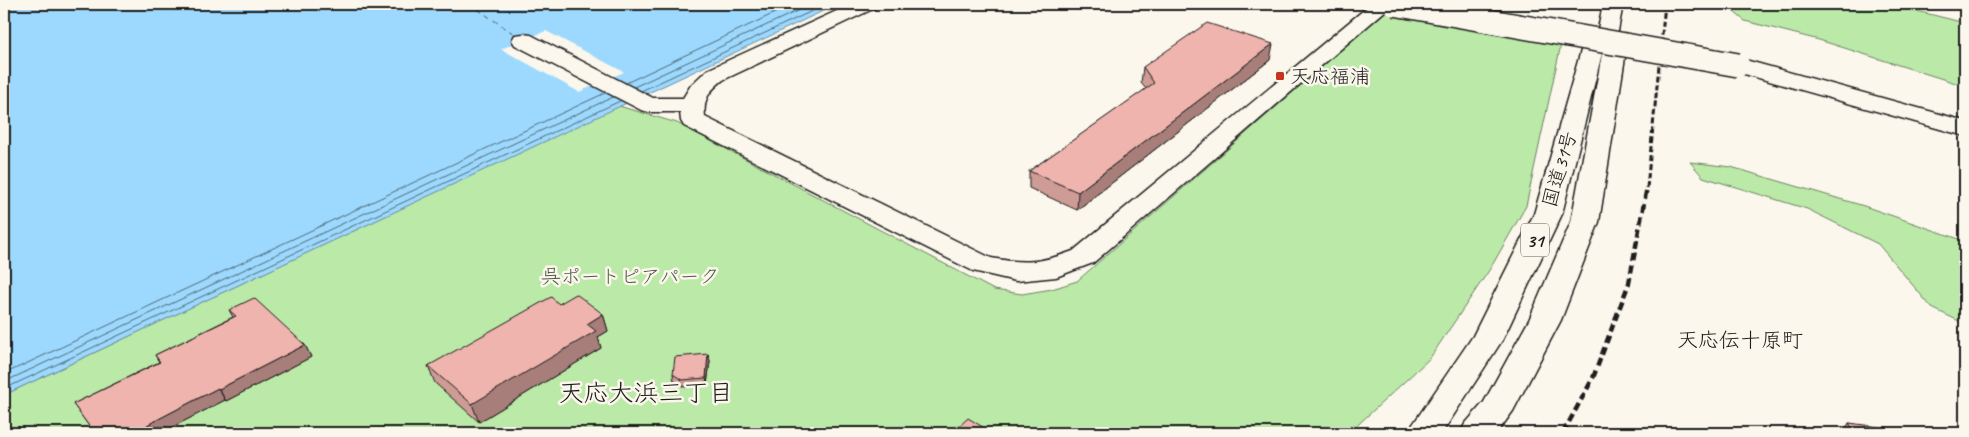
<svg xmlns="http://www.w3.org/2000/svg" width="1969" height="437" font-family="Caveat,'Klee One',sans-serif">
  <rect width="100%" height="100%" fill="#fbf7ec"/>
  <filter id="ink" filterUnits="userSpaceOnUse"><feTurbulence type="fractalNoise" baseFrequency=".02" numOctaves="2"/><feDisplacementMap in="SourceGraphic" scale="10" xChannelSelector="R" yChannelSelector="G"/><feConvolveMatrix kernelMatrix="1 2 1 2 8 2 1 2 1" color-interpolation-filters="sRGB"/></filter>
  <g filter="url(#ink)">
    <g fill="#bbe9a8" stroke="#6c8262">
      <polygon points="1724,4 1889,4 1965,23 1965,86 1819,40 1745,21"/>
      <polygon points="1388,9 1561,42 1560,49 1526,206 1490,269 1430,358 1349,433 4,433 4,395 619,106 677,123 994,290 1022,294 1052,289 1077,281"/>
      <polygon points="1690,162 1731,167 1864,206 1965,241 1965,324 1932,308 1878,244 1807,209 1703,177"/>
    </g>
    <polygon fill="#9dd9fe" stroke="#698da4" points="4,4 838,4 4,395"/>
    <polygon fill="#fbf7ec" points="546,31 624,72 610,78 643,95 626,103 592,86 579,92 501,49"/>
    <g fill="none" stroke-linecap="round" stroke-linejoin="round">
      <g stroke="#506876" stroke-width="1">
        <polyline points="626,83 794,4"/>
        <polyline points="634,87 812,4"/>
        <polyline points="641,91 827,4"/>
        <polyline points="4,374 605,93"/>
        <polyline points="4,382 613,97"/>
        <polyline points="4,389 620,101"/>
      </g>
      <polyline stroke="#435560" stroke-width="1" stroke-dasharray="5 4.5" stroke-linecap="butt" points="470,4 517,36"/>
      <g stroke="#1c1c1c" stroke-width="3">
        <g id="minor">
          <path d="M852 4H878L875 8 723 80C709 91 703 99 705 117L991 258C1023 264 1042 263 1073 251L1371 4H1393L1093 263 1056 277 1016 281 973 271 684 126 681 121 680 112H649L641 110 515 45 512 40 515 35 523 34 531 35 653 98H683L691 85 707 70Z"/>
          <polygon points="1738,58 1965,121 1965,136 1730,70 1727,65 1730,60"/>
        </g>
      </g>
      <g stroke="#1c1c1c" stroke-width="3">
        <polygon id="highway" points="1603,4 1623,4 1618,31 1626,51 1599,222 1561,320 1513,411 1497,433 1460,433 1465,424 1484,402 1529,320 1571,222 1603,49 1562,214 1503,339 1442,433 1407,433 1473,336 1534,214 1582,47 1598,29"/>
      </g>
      <use href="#minor" fill="#fbf7ec" fill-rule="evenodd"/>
      <use href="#highway" fill="#fbf7ec" fill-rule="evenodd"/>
      <polyline stroke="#1c1c1c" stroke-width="3" stroke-dasharray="6 3" stroke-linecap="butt" points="1647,188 1665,4"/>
      <polyline stroke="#1c1c1c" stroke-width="4.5" stroke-dasharray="8 4.5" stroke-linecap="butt" points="1563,433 1593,378 1629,283 1647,187"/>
      <g stroke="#1c1c1c" stroke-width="26" stroke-linecap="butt">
        <polyline id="minor-bridge" points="1394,4 1738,65"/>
      </g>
      <use href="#minor-bridge" stroke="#fbf7ec" stroke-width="23"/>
    </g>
    <g fill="#ce9b95" stroke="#1c1c1c">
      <polygon points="1270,60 1077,210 1029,188 1029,171 1146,89 1141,83 1143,67"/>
      <polygon points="559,304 603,314 608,331 598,337 601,348 479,422 435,383 428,366"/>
      <polygon points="229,310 305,345 311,357 226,401 225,400 161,433 94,433 73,404 159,362 155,355 233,317"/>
      <polygon points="708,354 710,361 707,385 684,387 674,381 673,374"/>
      <polygon points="1849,423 1905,433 1846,433 1844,431"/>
    </g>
    <g fill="#a77e79" stroke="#1c1c1c">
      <polygon points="1273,44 1270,60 1077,210 1078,192"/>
      <polygon points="603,314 608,331 598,337 601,348 479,422 472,404 587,324"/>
      <polygon points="305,345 311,357 226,401 219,389"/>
      <polygon points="708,354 710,361 707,385 706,378"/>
      <polygon points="218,388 225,400 161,433 144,433 147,425"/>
    </g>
    <g fill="#efb4ad" stroke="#1c1c1c">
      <polygon points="1207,23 1273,44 1078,192 1029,171 1154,83 1143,67"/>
      <polygon points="576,294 603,314 587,324 596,331 472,404 428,366 551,297 559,304"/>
      <polygon points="254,298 305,345 219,389 218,388 147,425 150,430 144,433 94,433 73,404 160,362 155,355 236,316 229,310"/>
      <polygon points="708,354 706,378 682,380 673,374 675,357"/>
      <polygon points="968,418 991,432 990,433 952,433"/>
      <polygon points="1849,423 1903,430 1905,433 1855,433"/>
      <polygon points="1636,427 1656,433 1635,433"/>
    </g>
  </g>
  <rect fill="#c8321e" stroke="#fbf7ec" stroke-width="2" x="1275" y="71" width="10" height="10" rx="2.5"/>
  <g text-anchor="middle" stroke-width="5" stroke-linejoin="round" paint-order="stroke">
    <rect fill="#fbf7ec" stroke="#5f5e5a" stroke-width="1" x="1521" y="223.5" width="28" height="33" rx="4"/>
    <g font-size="19" font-weight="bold" fill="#1c1c1c">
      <text x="1535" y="247">31</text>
    </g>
    <g font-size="20" fill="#1c1c1c" stroke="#fbf7ec" text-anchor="start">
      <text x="1290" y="83">天応福浦</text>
    </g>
    <g font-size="20" fill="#1c1c1c" stroke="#fbf7ec">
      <text transform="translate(1559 169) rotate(-74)" y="7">国道31号</text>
    </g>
    <g font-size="20" fill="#4c5a46" stroke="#fbf7ec">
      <text x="630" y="283">呉ポートピアパーク</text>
    </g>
    <g font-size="21" fill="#1c1c1c" stroke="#fbf7ec">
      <text x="1740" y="347">天応伝十原町</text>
    </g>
    <g font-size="25" fill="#1c1c1c" stroke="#fbf7ec">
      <text x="646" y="401">天応大浜三丁目</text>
    </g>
  </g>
  <rect width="1969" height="437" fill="none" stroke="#fbf7ec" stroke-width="20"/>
  <rect x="10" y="10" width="1949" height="417" fill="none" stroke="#1c1c1c" stroke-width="2" filter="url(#ink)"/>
</svg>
